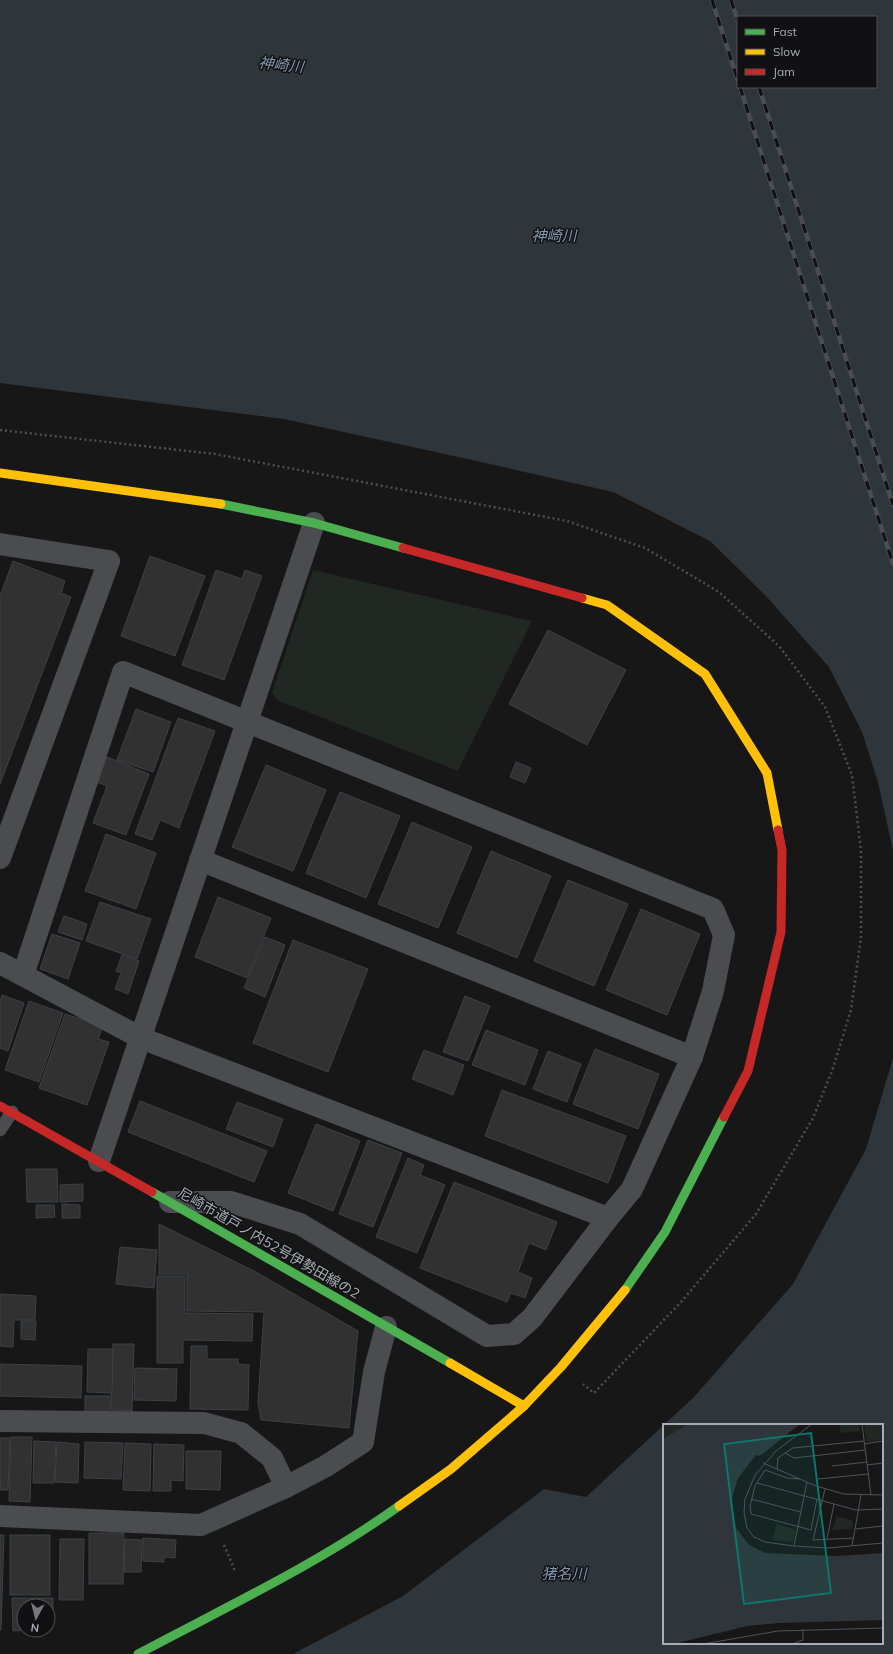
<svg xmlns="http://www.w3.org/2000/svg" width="893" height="1654" font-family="Mulish,'Noto Sans JP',sans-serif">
  <rect width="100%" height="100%" fill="#171717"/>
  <polygon fill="#212722" points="313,570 532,621 458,771 277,700 272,692"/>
  <g fill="#2e353b" fill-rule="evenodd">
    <path d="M0 0H893V851L878 782 862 732 829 667 765 595 710 541 613 492 472 460 284 419 0 383ZM738 17H876V87H738Z"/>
    <path d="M893 1058V1654H293L403 1596 544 1489 586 1497 694 1397 793 1284 866 1149ZM664 1425H882V1643H664Z"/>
  </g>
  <g fill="#313132" stroke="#3f4043">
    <polygon points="150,556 205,576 175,656 121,636"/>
    <polygon points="13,561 65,581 61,593 71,597 0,784 0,596"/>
    <polygon points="216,570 242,579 245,570 262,576 224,680 182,665"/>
    <polygon points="548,630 626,670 587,745 509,704"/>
    <polygon points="136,709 171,722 153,772 117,760"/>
    <polygon points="178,718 215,731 179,828 160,820 152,840 135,834"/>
    <polygon points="107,757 149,774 126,835 93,823 107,786 97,782"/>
    <polygon points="516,762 531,768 525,783 510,777"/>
    <polygon points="266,765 326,790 293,871 232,847"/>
    <polygon points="340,792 400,816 366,898 306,873"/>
    <polygon points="412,822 472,847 438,928 378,904"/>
    <polygon points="106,834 156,853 136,909 85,891"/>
    <polygon points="491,851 551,876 517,958 457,933"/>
    <polygon points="568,880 628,904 594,986 534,961"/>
    <polygon points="218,897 271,918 247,978 195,957"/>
    <polygon points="100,902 151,919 137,959 86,941"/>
    <polygon points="641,909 700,934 667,1015 606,990"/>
    <polygon points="64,916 87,924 82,940 58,932"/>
    <polygon points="52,934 80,943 68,979 40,969"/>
    <polygon points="265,937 285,945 265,997 244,988"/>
    <polygon points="293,940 368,969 328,1072 253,1043"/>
    <polygon points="122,955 139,961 128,994 115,989 121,973 116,971"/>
    <polygon points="2,995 24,1003 8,1051 0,1048 0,1002"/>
    <polygon points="465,996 490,1006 468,1061 443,1052"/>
    <polygon points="29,1001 63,1013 39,1082 5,1070"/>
    <polygon points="65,1014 103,1026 98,1039 109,1042 87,1105 39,1088"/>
    <polygon points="486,1030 538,1050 525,1085 472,1065"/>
    <polygon points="595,1049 659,1074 638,1129 573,1104"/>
    <polygon points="424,1050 464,1065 453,1095 412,1079"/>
    <polygon points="548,1051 581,1064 567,1102 533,1089"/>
    <polygon points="502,1090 626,1136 608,1183 485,1136"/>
    <polygon points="140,1101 267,1151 254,1182 128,1132"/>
    <polygon points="237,1102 283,1119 273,1147 226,1129"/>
    <polygon points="316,1124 360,1141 333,1211 288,1193"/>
    <polygon points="368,1140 402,1153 373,1227 339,1214"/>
    <polygon points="408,1158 424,1165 420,1175 445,1185 417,1253 376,1237"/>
    <polygon points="26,1169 57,1169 58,1202 27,1202"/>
    <polygon points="454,1182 557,1222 546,1250 529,1243 518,1272 532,1278 525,1298 511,1293 507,1302 420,1268"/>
    <polygon points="83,1184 83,1201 60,1202 60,1185"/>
    <polygon points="62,1204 80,1205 80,1218 62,1218"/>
    <polygon points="36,1205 54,1205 55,1217 36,1218"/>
    <polygon points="159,1224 256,1272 358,1331 349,1428 261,1420 258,1402 264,1312 187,1311 187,1274 159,1274"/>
    <polygon points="120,1247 157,1250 154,1288 116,1284"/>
    <polygon points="157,1276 185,1276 185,1313 253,1314 252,1341 183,1340 183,1363 157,1363"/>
    <polygon points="0,1294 36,1296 35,1320 14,1320 13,1347 0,1346"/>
    <polygon points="21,1321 36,1321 35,1340 21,1339"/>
    <polygon points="113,1344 134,1344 132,1411 111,1410"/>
    <polygon points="191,1346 207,1346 207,1359 238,1359 238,1364 249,1365 248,1410 190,1409"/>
    <polygon points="88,1349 113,1349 112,1393 87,1392"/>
    <polygon points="0,1364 82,1366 81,1398 0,1396"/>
    <polygon points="135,1368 177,1369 176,1401 134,1400"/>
    <rect x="85" y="1396" width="25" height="19"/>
    <polygon points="11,1437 32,1437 30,1502 9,1501"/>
    <polygon points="0,1438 10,1438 8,1490 0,1490"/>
    <polygon points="34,1441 56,1442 54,1483 33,1483"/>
    <polygon points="57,1442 79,1444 78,1483 55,1482"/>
    <polygon points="85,1442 123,1443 121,1479 84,1478"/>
    <polygon points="125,1443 151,1444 150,1491 123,1490"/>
    <polygon points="154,1444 184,1445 183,1481 171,1480 171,1491 153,1491"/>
    <polygon points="186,1451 221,1451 220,1490 186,1489"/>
    <polygon points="89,1533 124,1533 123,1584 89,1584"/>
    <polygon points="0,1535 4,1535 1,1630 0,1630"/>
    <rect x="10" y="1535" width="40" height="60"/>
    <polygon points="143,1538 176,1540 175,1558 164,1557 164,1562 143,1561"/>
    <polygon points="60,1539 84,1539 83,1600 59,1600"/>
    <polygon points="125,1539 142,1540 141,1572 124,1572"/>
    <polygon points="12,1598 53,1598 53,1619 48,1619 48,1606 24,1606 24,1630 28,1630 13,1631"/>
  </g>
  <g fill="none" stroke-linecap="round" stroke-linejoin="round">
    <g stroke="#4d4e50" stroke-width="2.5" stroke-dasharray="2 3" stroke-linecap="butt">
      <polyline points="0,430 215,454 567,521 645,548 719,592 779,646 825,707 852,775 861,851 861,937 851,1010 832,1071 813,1118 756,1214 681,1302 594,1393 583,1384"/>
      <polyline points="224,1545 235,1571"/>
    </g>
    <polyline stroke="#4b4c4f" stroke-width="13" points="0,1130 12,1112"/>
    <g stroke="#4b4c4f" stroke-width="22">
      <polyline points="0,544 109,561 0,858"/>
      <polyline points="200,860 692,1057"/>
      <polyline points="0,963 141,1038 608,1218"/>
      <polyline points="23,975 123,672 713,909 724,935 713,991 692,1057 632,1189 608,1218 532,1318 514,1334 487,1336 300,1224 231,1202 170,1202"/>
      <polyline points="99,1161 314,523"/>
      <polyline points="0,1421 204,1423 241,1433 272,1458 286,1487"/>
      <polyline points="0,1516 201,1525 286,1487 326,1466 363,1442 374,1372 386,1327"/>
    </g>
    <g stroke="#4caf50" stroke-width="9">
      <polyline points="221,504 314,523 403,548"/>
      <polyline points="152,1192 450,1363"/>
      <polyline points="625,1290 665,1232 724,1117"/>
      <path d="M138 1654C226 1607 318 1564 399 1506"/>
    </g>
    <g stroke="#ffc107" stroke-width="9">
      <polyline points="0,473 221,504"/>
      <polyline points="582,598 607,605 705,674 767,773 778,830"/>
      <polyline points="450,1363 524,1406"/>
      <polyline points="399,1506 451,1469 524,1406 561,1367 625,1290"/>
    </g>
    <g stroke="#c62828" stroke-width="9">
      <polyline points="403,548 582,598"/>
      <polyline points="0,1106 152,1192"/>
      <polyline points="724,1117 748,1071 781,932 782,850 778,830"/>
    </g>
    <g stroke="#4c4d50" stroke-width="4.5">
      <g id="rail">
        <polyline points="712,0 738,81"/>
        <polyline points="731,0 738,22"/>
        <polyline points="740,87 893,564"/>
        <polyline points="759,87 893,505"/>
      </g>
    </g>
    <use href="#rail" stroke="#111113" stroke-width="3" stroke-dasharray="9" stroke-linecap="butt"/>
  </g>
  <g text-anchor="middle" stroke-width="3" stroke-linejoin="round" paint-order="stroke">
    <g font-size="14" fill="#a9acb6" stroke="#111113">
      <text transform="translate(269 1243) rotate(30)" y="5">尼崎市道戸ノ内52号伊勢田線の2</text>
    </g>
    <g font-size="15" font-style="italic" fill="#8397ae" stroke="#111113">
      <text transform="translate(281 65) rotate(6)" y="5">神崎川</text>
      <text x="554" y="241">神崎川</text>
      <text x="564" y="1579">猪名川</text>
    </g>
  </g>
  <g transform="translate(663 1424)">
    <rect width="220" height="220" fill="#171717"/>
    <path d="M0 0H26L0 15ZM178 0H196L197 7 176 9ZM201 0H220V16L203 18ZM174 92 190 97 189 105 169 106ZM114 100 133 106 130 118 109 116Z" fill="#212722"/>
    <path d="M25 0H137L97 32 93 31 75 54 68 77 73 104 86 121 102 129 174 132 220 129V196L116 199 84 202 11 220H0V15Z" fill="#2e353b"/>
    <path fill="none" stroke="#515357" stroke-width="1" d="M149 0 113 27 92 51 82 75 81 88 84 104 91 113 102 118 131 122 165 124 220 119M199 0 208 71M201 20 220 17M122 29 131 34 202 26M100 39 153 62 181 70 220 71M204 41 220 39M169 42 204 38M114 45 115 34 130 24 201 17M137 55 124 54 102 46 92 62 87 82 88 90 148 106 154 75M155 55 205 50M94 59 193 86 220 85M162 65 150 116 191 114M88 75 138 88M192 105 220 102M164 115 171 80M131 122 144 58M189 122 198 71M40 220 115 207 220 204M129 220 140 216V205"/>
    <path fill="#0f766e" fill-opacity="0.15" stroke="#0f766e" stroke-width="2" d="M148 9 168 169 81 180 61 20Z"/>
    <rect width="220" height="220" fill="none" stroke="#a9acb6" stroke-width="2"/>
  </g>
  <rect x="737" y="16" width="140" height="72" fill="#111113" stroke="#4e4f54"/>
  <rect x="745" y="29" width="20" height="6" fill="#4caf50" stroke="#4e4f54"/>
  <text x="773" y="36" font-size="12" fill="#a9acb6">Fast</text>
  <rect x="745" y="49" width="20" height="6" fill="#ffc107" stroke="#4e4f54"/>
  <text x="773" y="56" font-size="12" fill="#a9acb6">Slow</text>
  <rect x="745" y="69" width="20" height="6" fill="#c62828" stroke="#4e4f54"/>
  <text x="773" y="76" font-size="12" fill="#a9acb6">Jam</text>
  <g transform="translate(36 1618) rotate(187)"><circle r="19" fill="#111113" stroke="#4e4f54"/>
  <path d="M0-3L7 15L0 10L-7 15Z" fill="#76787e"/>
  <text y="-6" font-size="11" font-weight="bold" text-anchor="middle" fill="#a9acb6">N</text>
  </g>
</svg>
